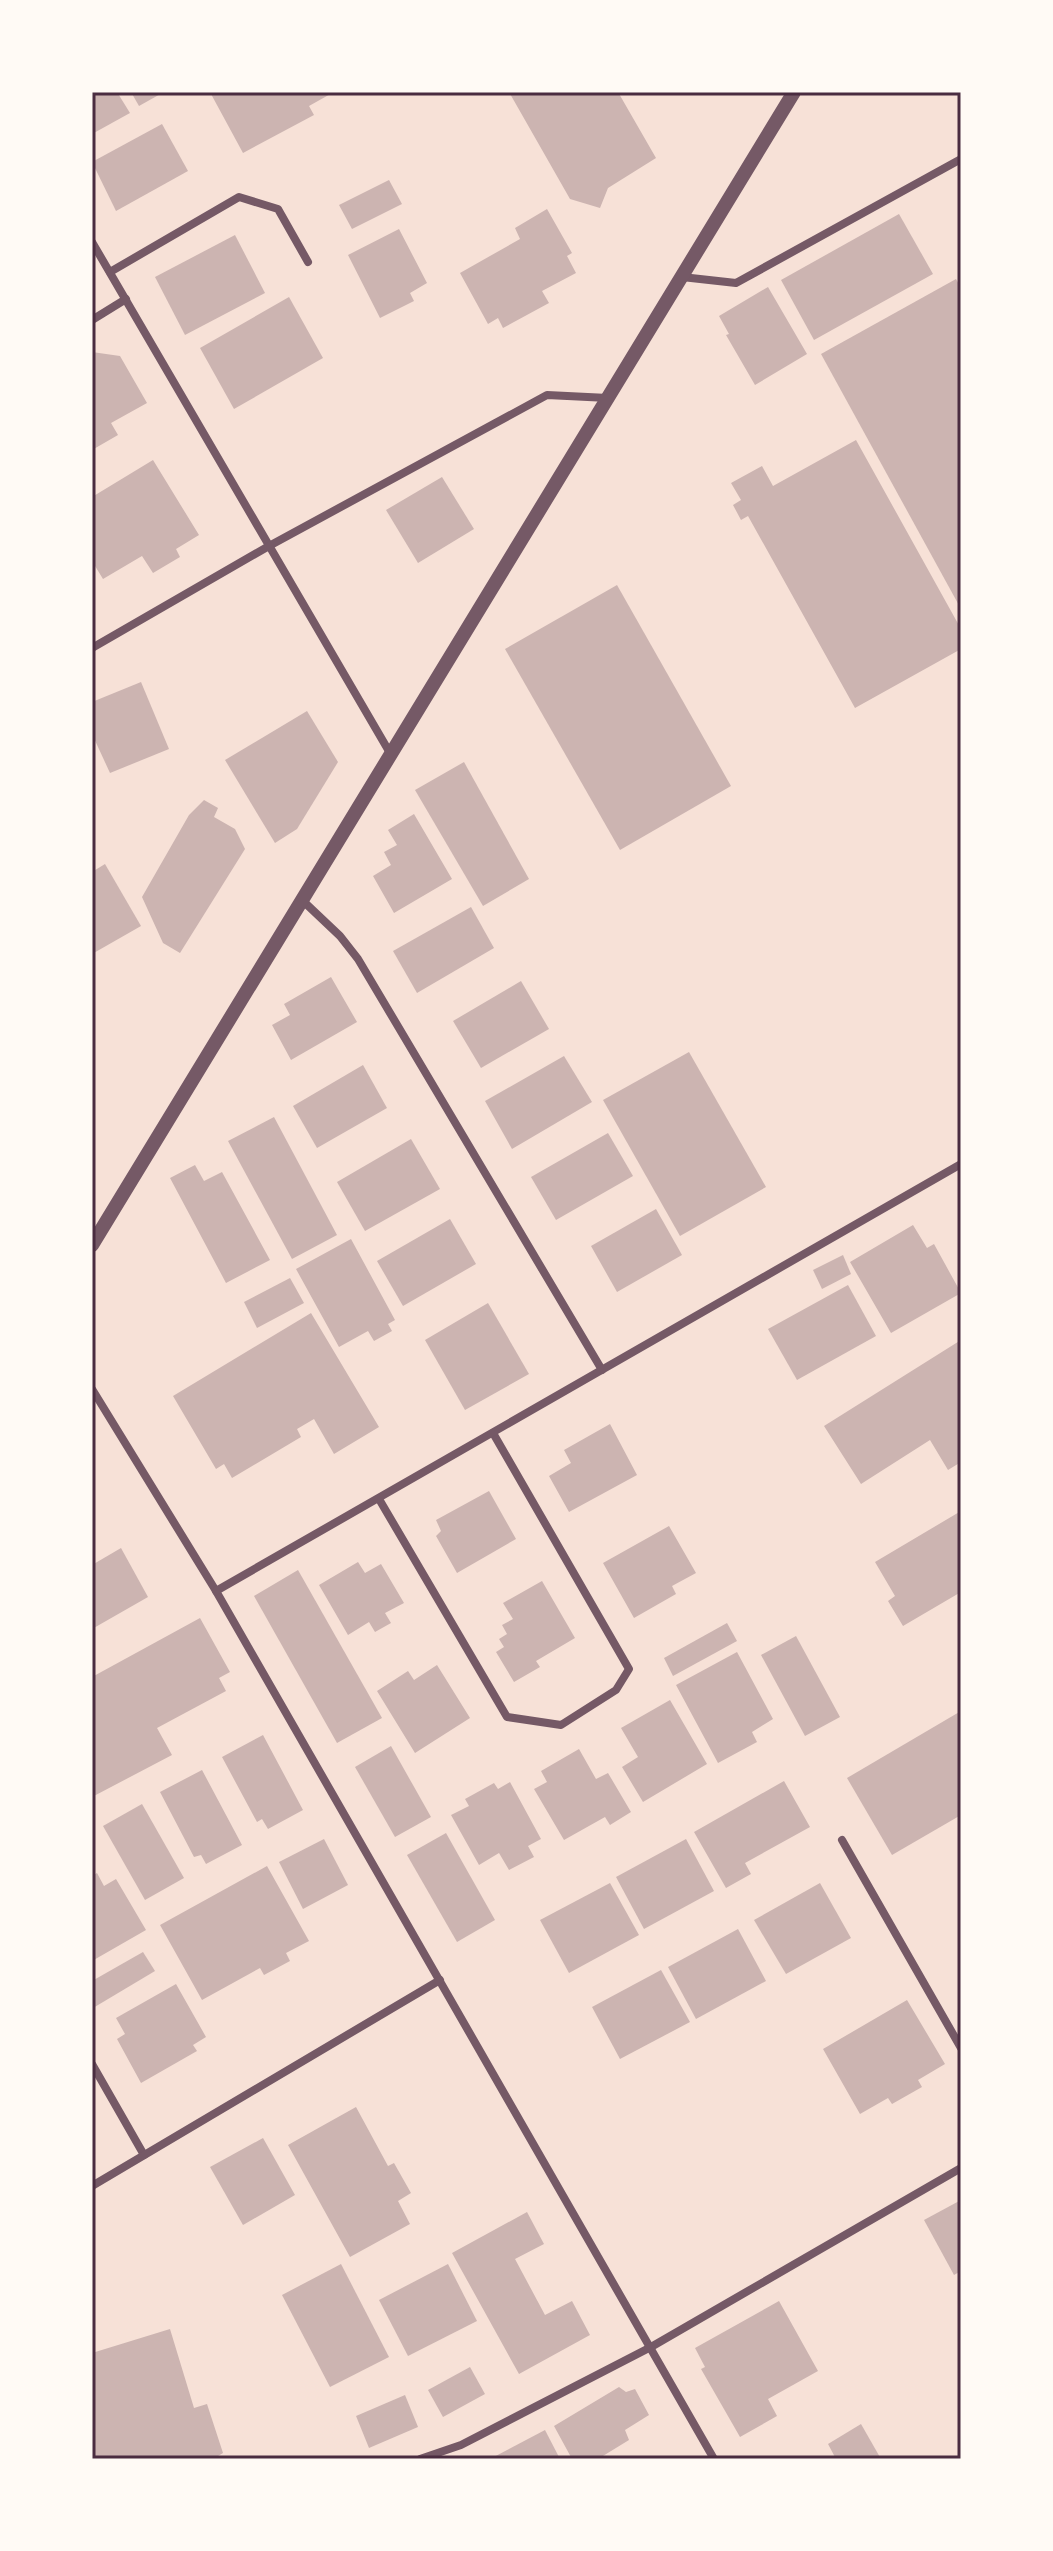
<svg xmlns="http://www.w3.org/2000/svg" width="1053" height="2551" font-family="'Varela Round',sans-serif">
  <rect width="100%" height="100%" fill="#f7e1d7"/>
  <g fill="#ccb4b1">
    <polygon points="92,92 117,92 130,113 92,134"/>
    <polygon points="131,92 164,92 139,106"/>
    <polygon points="215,92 334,92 309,106 314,115 243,153 211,94"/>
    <polygon points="509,92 618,92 656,158 608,188 600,208 570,199"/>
    <polygon points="162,124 188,171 116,211 92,162"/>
    <polygon points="389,180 402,204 352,229 339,205"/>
    <polygon points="547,209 572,253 567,256 576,273 542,291 549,303 503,328 498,318 488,324 460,273 520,239 515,228"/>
    <polygon points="899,214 933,274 814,340 781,280"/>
    <polygon points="399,229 427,283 410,293 414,301 380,318 348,255"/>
    <polygon points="235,235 265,293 185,335 155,277"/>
    <polygon points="956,279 961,288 961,609 821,354"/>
    <polygon points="768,287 807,354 755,385 726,335 729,334 719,316"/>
    <polygon points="289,297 323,358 234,409 200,348"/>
    <polygon points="92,352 120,356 147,403 111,423 118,435 92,450"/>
    <polygon points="856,440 961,629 961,649 855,708 748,516 741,520 733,505 741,500 731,483 762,466 773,486"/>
    <polygon points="153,460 199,535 176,549 180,557 153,573 142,556 103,579 92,561 92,497"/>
    <polygon points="442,477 474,529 418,563 386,510"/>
    <polygon points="617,585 731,786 620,850 505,649"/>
    <polygon points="141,682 169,749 110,773 92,734 92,702"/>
    <polygon points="307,711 338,762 297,829 275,843 225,760"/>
    <polygon points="464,762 529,879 483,906 415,790"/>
    <polygon points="204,800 218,808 214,817 235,829 245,849 180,953 163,943 142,897 189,815"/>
    <polygon points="414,814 452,879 394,913 373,876 391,865 384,852 397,845 388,830"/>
    <polygon points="105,864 141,926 92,954 92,872"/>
    <polygon points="471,907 494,948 417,993 393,951"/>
    <polygon points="331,977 357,1022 291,1060 272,1025 290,1015 284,1004"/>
    <polygon points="521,981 549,1029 481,1068 453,1021"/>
    <polygon points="689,1052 766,1187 680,1236 603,1100"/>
    <polygon points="564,1056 592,1102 512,1149 485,1101"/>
    <polygon points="363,1065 387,1108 317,1148 293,1106"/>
    <polygon points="274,1117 337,1235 292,1259 228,1141"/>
    <polygon points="608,1133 633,1176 556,1220 531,1177"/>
    <polygon points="411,1139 440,1189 365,1231 337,1182"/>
    <polygon points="195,1165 204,1181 222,1172 270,1260 226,1283 170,1178"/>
    <polygon points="656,1209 682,1255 617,1292 591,1246"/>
    <polygon points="450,1219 476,1264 403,1306 377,1261"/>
    <polygon points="913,1225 927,1248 934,1244 961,1293 891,1333 850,1262"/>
    <polygon points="351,1239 395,1320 388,1324 392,1331 374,1341 368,1331 339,1347 296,1269"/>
    <polygon points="843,1255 851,1274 822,1289 813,1270"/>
    <polygon points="290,1278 304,1303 257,1328 244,1302"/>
    <polygon points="848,1285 876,1336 797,1380 768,1329"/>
    <polygon points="488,1303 529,1374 465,1410 425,1340"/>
    <polygon points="311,1313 379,1427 334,1454 314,1419 297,1429 301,1437 232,1478 224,1464 216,1469 173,1396"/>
    <polygon points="961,1340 961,1462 948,1470 930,1440 861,1484 824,1426"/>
    <polygon points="610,1424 637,1475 569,1512 549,1476 571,1463 564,1450"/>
    <polygon points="489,1491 516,1539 457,1573 436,1536 441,1531 436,1520"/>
    <polygon points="961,1511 961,1592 903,1626 888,1601 895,1596 875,1562"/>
    <polygon points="669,1526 696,1573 672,1586 676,1594 634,1618 603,1563"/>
    <polygon points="121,1548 148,1597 92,1629 92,1565"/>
    <polygon points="358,1562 365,1573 381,1564 404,1603 385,1613 391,1623 375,1632 369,1622 348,1635 319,1585"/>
    <polygon points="298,1570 382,1718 337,1743 254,1596"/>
    <polygon points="542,1581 575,1638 536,1661 540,1667 514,1682 496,1652 504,1647 499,1639 507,1634 502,1625 513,1619 503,1603"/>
    <polygon points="200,1618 230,1672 219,1678 226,1691 157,1728 172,1755 92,1797 92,1677"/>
    <polygon points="727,1623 737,1641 673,1676 664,1658"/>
    <polygon points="796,1636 840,1717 805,1736 761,1655"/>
    <polygon points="737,1652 773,1719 752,1732 757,1742 718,1763 676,1685"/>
    <polygon points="437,1665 470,1718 415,1753 377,1691 408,1671 414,1680"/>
    <polygon points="670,1700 707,1764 643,1802 622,1767 638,1757 621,1728"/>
    <polygon points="961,1711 961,1815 892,1855 847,1778"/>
    <polygon points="263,1735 303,1810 268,1829 262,1819 257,1822 222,1757"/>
    <polygon points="391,1746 431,1817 395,1837 355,1767"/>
    <polygon points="579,1749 596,1779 608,1773 631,1812 610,1825 605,1817 564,1840 534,1789 547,1782 541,1771"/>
    <polygon points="202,1770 242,1845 206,1864 201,1855 194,1857 160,1792"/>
    <polygon points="784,1781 810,1827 745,1863 751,1874 726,1888 694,1832"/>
    <polygon points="510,1782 541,1839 528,1846 534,1857 509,1870 499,1853 479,1865 451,1815 469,1806 465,1799 494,1783 498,1789"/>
    <polygon points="142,1804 184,1878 145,1900 103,1826"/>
    <polygon points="446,1833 495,1920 457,1942 407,1855"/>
    <polygon points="324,1839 348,1885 303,1909 279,1862"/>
    <polygon points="686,1839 714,1891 644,1929 616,1877"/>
    <polygon points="267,1866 309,1941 286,1953 290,1961 264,1975 260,1968 202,2000 160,1925"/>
    <polygon points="97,1873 104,1886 116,1879 146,1930 92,1961 92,1876"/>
    <polygon points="610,1883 639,1935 569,1973 540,1920"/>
    <polygon points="820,1883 851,1938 786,1974 754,1920"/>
    <polygon points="738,1929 766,1981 696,2019 668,1967"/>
    <polygon points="143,1952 155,1971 93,2008 92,1981"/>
    <polygon points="661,1970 690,2022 620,2059 592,2007"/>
    <polygon points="176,1984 206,2037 193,2045 197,2051 141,2083 117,2039 125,2034 116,2018"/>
    <polygon points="907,2000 945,2064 918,2080 922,2087 892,2104 888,2098 860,2114 823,2049"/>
    <polygon points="356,2107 388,2166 394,2163 411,2193 398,2201 410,2224 350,2257 288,2145"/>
    <polygon points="263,2138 295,2195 243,2225 210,2167"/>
    <polygon points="961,2200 961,2271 954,2275 924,2220"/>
    <polygon points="527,2212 544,2244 515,2259 545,2315 572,2301 590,2335 519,2374 452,2253"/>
    <polygon points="341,2264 389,2357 330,2387 282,2295"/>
    <polygon points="448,2264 477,2321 408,2356 379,2300"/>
    <polygon points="779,2301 818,2371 768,2399 777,2416 740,2437 701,2369 705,2367 695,2348"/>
    <polygon points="170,2329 194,2408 207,2404 223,2453 213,2459 92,2459 92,2353"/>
    <polygon points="470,2367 485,2394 443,2417 428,2390"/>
    <polygon points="619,2387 626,2392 635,2389 649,2415 625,2430 629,2440 598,2459 572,2459 554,2426"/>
    <polygon points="405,2395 418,2427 369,2448 356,2416"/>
    <polygon points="861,2424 881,2459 836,2459 828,2444"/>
    <polygon points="545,2430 560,2459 490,2459"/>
  </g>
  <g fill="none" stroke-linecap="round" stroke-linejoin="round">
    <g stroke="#755966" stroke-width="8">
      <polyline points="92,242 390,753"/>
      <polyline points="110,272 239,197 278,209 308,262"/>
      <polyline points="682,277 736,283 961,159"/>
      <polyline points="92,320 126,299"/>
      <polyline points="92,648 269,546 547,395 608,398"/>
      <polyline points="302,900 340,936 358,959 602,1370"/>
      <polyline points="92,1389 216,1591 714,2459"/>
      <polyline points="379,1499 507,1717 561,1725 616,1690 629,1669 493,1433"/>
      <polyline points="216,1591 961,1164"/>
      <polyline points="842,1840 961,2048"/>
      <polyline points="92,2064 144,2155"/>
      <polyline points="92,2186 440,1980"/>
      <polyline points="420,2459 461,2445 651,2347 961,2168"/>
    </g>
    <polyline stroke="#755966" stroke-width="14" points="92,1245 794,92"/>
  </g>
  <rect width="1053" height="2551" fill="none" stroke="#fffaf5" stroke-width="188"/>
  <rect x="94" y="94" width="865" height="2363" fill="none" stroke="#4a2c40" stroke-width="3"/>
</svg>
